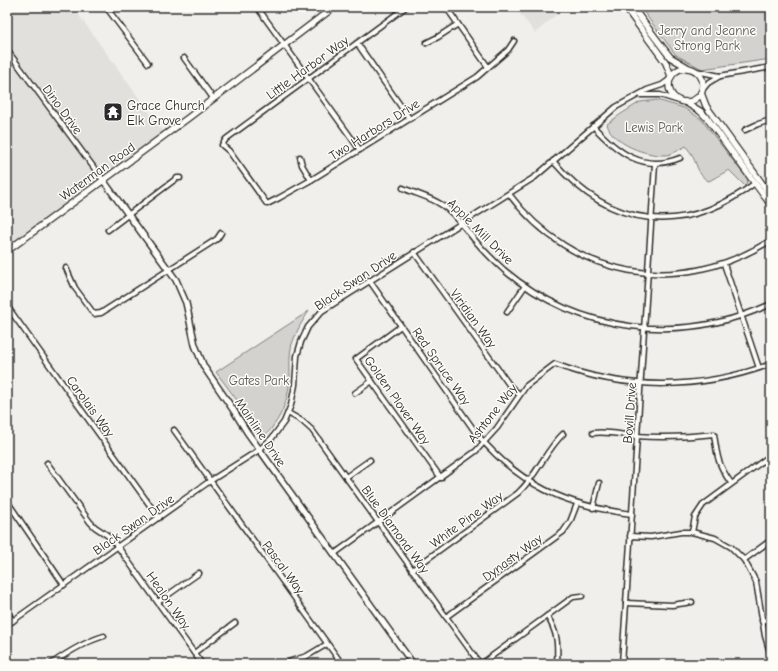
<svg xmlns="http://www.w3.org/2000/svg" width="778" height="671" font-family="'Comic Neue',sans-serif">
  <rect width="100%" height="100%" fill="#f0efeb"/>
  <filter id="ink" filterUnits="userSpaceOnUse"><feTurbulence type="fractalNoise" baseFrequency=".025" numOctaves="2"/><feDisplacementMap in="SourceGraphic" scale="8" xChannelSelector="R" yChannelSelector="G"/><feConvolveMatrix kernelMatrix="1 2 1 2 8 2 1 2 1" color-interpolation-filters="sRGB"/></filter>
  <g filter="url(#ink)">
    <g fill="#e1e0dc">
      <polygon points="7,7 73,7 165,134 7,251"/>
      <polygon points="515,7 565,7 535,33"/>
    </g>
    <g fill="#d3d2cf" stroke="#7f7e7d">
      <polygon points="640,7 771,7 771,59 702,69 676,55"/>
      <path d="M657 100 684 108 701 119 748 180 745 186 729 170 709 181C700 178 697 166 693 157 692 153 688 150 686 146 680 149 672 155 665 155 647 156 612 144 607 124L621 114 640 102Z"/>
      <path d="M309 311C302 321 296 332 292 344 289 355 290 366 290 377 289 395 284 412 273 426 270 431 266 436 259 435 254 429 252 423 248 416 238 401 227 387 216 372Z"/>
    </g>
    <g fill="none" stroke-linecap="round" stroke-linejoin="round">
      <g stroke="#2b2b2b" stroke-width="7">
        <g id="minor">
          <polyline points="106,7 148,63"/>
          <polyline points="257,7 360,150"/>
          <polyline points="406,7 226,139 222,145 229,151 267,204 279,198 311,180 477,77 508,50 514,41"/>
          <polyline points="446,7 488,67"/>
          <polyline points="357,43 409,118"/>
          <polyline points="426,43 438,37 458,24"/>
          <polyline points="7,50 103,180"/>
          <polyline points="184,58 213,98"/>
          <polyline points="696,71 720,76"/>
          <polyline points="703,89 708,83 720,76 771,67"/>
          <polyline points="641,95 660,95 676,100"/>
          <path d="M593 126C617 152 643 173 680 158"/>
          <polyline points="745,130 758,124 771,120"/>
          <polyline points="300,157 302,165 311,180"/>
          <path d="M553 161C611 229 684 237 755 183"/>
          <path d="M403 188C416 194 430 197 442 205 455 213 463 226 473 238 482 249 493 260 504 270 580 334 682 345 771 304"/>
          <path d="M509 194C573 279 678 297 768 242"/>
          <polyline points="108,230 177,178 180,178"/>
          <polyline points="414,252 510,386 519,394"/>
          <polyline points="724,264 759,368"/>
          <polyline points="66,268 75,288 94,314 101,313 217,239 221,233"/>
          <path d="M369 280 476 433C519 485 566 506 632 514"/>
          <polyline points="7,306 159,518"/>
          <polyline points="507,312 525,286"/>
          <polyline points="401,326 356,359 441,478"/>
          <polyline points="355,393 372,381"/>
          <polyline points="288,413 302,421 312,430 480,664"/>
          <polyline points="174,430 342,664"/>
          <path d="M593 433C607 431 622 435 636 436 662 438 688 437 714 434 717 456 718 465 731 483"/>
          <polyline points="47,463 90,522 95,527 107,535 118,547 202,664"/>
          <polyline points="346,477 370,460"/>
          <polyline points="7,501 64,585"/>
          <polyline points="593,508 599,483"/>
          <polyline points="692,532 695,517 703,505 771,455"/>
          <polyline points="630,536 651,537 681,532 692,532 715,538 731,547 744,560 756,582 765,636 771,656"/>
          <path d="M334 554 476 451 497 428 526 386 555 364C625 391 701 390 771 364"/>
          <polyline points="744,560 771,540"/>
          <path d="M412 570 518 493C537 476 545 451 563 434"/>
          <polyline points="158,602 199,573"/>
          <polyline points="626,603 672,605 692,602"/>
          <polyline points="7,612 13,621"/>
          <path d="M547 616C558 633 558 644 557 664"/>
          <polyline points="446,617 563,532 570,522 577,504"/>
          <polyline points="762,621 771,619"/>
          <polyline points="7,625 210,481 259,450 272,438 284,422 291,405 295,385 297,356 301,342 308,327 322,311 535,177 616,107 647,90 662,85 669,80"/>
          <polyline points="194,653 235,623"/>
          <polyline points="557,662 604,664"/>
          <path d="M51 664C68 652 84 642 104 636"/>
          <polyline points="287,664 291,661 307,656 327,644"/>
          <polyline points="481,664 573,597 582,596"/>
          <polyline points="622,664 655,164"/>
        </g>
      </g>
      <g stroke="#2b2b2b" stroke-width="8">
        <polyline id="tertiary" points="103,180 176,280 186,303 195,345 204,367 234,411 247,432 413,664"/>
      </g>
      <g stroke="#2b2b2b" stroke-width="8">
        <g id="secondary">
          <polyline points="625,7 666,63 671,76"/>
          <polyline points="632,7 670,57 687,67"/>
          <circle cx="686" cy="85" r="17"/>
          <polyline points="701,93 706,106 771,196"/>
          <polyline points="685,102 700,111 707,118 771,205"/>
          <polyline points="7,251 188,118 334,7"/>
        </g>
      </g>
      <use href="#minor" stroke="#fdfcf7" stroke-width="4"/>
      <use href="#tertiary" stroke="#fdfcf7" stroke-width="5"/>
      <use href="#secondary" stroke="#fdfcf7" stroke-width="5.5"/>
    </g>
  </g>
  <defs>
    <g id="temple-square" transform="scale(1)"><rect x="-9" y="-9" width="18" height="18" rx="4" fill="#2b2b2b" stroke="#fdfcf7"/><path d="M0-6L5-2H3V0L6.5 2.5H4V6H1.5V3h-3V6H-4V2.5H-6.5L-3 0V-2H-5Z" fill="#fff"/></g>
  </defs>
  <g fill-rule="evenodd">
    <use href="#temple-square" x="113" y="112"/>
  </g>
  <g text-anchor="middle" stroke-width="3" stroke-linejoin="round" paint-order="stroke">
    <g font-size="13" fill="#555554" stroke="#fdfcf7">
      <text x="707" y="35">Jerry and Jeanne<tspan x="707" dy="15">Strong Park</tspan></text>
      <text x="654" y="132">Lewis Park</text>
      <text x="259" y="385">Gates Park</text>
    </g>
    <g font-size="13" fill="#2b2b2b" stroke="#fdfcf7">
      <text transform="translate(307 67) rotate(-36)" y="5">Little Harbor Way</text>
      <text transform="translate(63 109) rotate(54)" y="5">Dino Drive</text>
      <text transform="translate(374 129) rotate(-32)" y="5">Two Harbors Drive</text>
      <text transform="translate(97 171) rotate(-36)" y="5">Waterman Road</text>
      <text transform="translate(481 231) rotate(45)" y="5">Apple Mill Drive</text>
      <text transform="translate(355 280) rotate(-34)" y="5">Black Swan Drive</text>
      <text transform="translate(474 318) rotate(54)" y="5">Viridian Way</text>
      <text transform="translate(442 366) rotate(55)" y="5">Red Spruce Way</text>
      <text transform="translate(398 400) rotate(55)" y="5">Golden Plover Way</text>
      <text transform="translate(91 406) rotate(54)" y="5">Carolais Way</text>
      <text transform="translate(492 413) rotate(-52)" y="5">Ashtone Way</text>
      <text transform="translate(629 413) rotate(-86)" y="5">Bovill Drive</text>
      <text transform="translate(261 432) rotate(56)" y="5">Mainline Drive</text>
      <text transform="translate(466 519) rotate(-36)" y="5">White Pine Way</text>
      <text transform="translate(133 524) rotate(-35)" y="5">Black Swan Drive</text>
      <text transform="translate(396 529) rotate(54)" y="5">Blue Diamond Way</text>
      <text transform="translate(512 557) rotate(-36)" y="5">Dynasty Way</text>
      <text transform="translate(284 567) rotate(54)" y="5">Pascal Way</text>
      <text transform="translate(169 600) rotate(55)" y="5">Healon Way</text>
    </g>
    <g font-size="13" fill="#2b2b2b" stroke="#fdfcf7" text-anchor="start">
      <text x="127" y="110">Grace Church<tspan x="127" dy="15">Elk Grove</tspan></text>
    </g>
  </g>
  <rect width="778" height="671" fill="none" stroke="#fdfcf7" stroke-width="24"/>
  <rect x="12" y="12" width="754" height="647" fill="none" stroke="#2b2b2b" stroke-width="1.5" filter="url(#ink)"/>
</svg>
